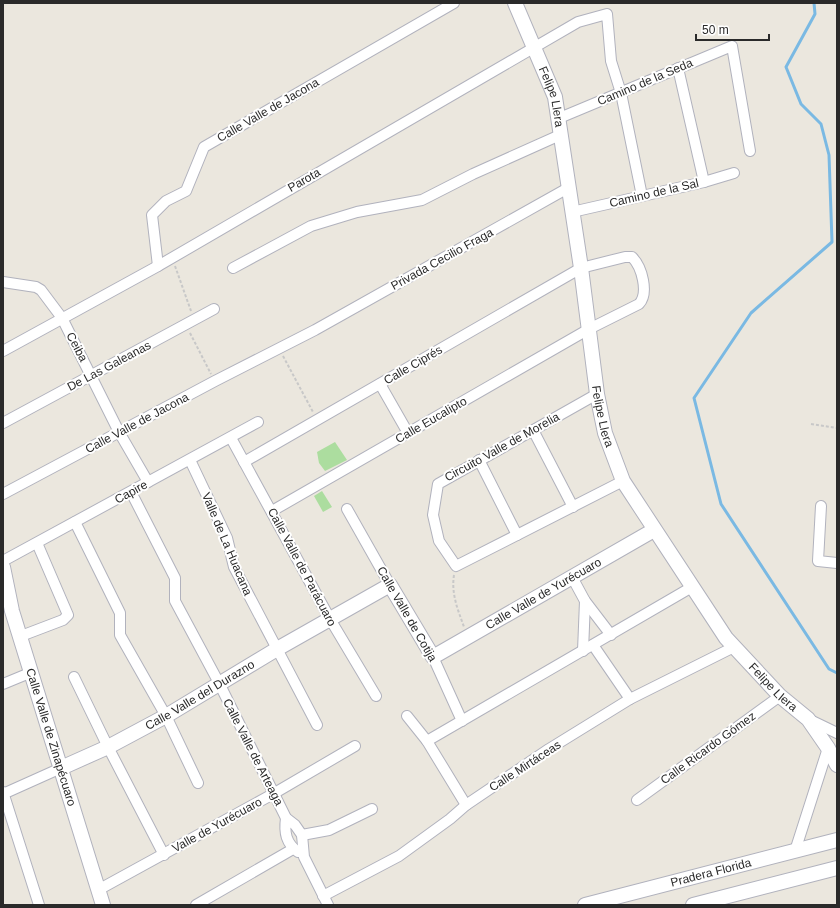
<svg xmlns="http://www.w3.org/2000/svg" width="840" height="908" font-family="Arial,sans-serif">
  <rect width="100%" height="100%" fill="#ebe7de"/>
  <g fill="#acdd9f">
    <polygon points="335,442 347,460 325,471 319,463 317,452"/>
    <polygon points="322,491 332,507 323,512 314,496"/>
  </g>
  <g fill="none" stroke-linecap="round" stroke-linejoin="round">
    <polyline stroke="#7ab9e3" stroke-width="3" points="814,3 815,14 786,67 801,104 821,124 829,155 832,242 751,313 694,398 721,504 829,669 837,673"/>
    <g stroke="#b1b2bd" stroke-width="12">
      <g id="street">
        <polyline points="678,68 704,182"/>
        <polyline points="557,119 732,46 750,151"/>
        <polyline points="572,212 704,182 734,173"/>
        <polyline points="158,266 152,215 166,201 186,191 204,147 454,3"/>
        <polyline points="233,268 311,226 357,212 422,200 473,174 560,135"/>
        <polyline points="3,282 36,287 41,290 62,318 119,432 148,482"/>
        <polyline points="3,351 158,266 578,22 607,14 611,61 621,93 642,196"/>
        <polyline points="380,384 408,433"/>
        <polyline points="597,394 438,484 433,515 439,541 456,566 623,481"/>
        <polyline points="3,423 214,309"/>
        <polyline points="533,430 573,507"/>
        <polyline points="231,438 330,619 376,696"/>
        <polyline points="190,460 227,538 234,567 317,725"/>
        <polyline points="479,460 517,535"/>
        <path d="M244 462 581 268 625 257H632C642 267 649 293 639 304L589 329 272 511"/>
        <polyline points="131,492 175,578 175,601 219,683 286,818 295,825 302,835 304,857 328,905"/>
        <polyline points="3,494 215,381 315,330 568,188"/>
        <polyline points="821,506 818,561 837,563"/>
        <polyline points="347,509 390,585"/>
        <polyline points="75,522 120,613 120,635 166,716 198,783"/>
        <polyline points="3,561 258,422"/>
        <polyline points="572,577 585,601 611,635"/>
        <polyline points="21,636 63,620 68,615 37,543"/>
        <polyline points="593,645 630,699"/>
        <polyline points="583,651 585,601"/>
        <polyline points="433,657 462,721"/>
        <polyline points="74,677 108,747 164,855"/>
        <polyline points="3,684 32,672"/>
        <polyline points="407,716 427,741 466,805"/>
        <polyline points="808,719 837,733"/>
        <polyline points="427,741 692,587"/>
        <polyline points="3,792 39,905"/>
        <polyline points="3,794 61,768"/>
        <polyline points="637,800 780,696"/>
        <path d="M286 818C284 833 286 843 298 852"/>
        <polyline points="302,835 329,830 372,809"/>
        <polyline points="795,851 828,748"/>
        <polyline points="98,890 273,794 355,746"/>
        <polyline points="323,896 399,856 450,819 466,805 549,749 630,699 734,647"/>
        <polyline points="196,905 293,849"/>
      </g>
    </g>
    <g stroke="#b1b2bd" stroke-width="16">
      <g id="secondary">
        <path id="s1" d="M515 3 555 97 581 268 597 394 605 433 623 481 726 638 780 696 808 719 828 748 837 765"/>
        <path id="s2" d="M3 567 12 611 103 905"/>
        <path id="s3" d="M61 768 108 747 166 716 277 649 390 585 433 657 654 530"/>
        <path id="s4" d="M585 905 837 840"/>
        <polyline points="693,905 837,868"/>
      </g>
    </g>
    <g stroke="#c8c8c8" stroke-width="2" stroke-dasharray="3 2" stroke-linecap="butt">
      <polyline points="175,266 191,311"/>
      <polyline points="190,333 211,374"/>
      <polyline points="283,356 313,412"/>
      <polyline points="811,424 837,428"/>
      <path d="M454 575C451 594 458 610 464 627"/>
    </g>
    <use href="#street" stroke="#fff" stroke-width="10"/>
    <use href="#secondary" stroke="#fff" stroke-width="14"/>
  </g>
  <g text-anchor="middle" stroke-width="4" stroke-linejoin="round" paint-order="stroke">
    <g font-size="12" fill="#2a2a2a" stroke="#fff">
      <text transform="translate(645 82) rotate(-23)" y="4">Camino de la Seda</text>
      <text dy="4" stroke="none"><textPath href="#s1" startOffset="101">Felipe Llera</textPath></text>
      <text transform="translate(268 110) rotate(-30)" y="4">Calle Valle de Jacona</text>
      <text transform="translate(304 180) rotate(-30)" y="4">Parota</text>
      <text transform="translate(654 193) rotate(-13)" y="4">Camino de la Sal</text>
      <text transform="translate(442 259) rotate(-29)" y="4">Privada Cecilio Fraga</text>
      <text transform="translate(77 347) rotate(62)" y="4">Ceiba</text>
      <text transform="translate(413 365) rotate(-30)" y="4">Calle Ciprés</text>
      <text transform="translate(109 366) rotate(-28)" y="4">De Las Galeanas</text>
      <text dy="4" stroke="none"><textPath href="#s1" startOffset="425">Felipe Llera</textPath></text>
      <text transform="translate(431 420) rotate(-30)" y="4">Calle Eucalipto</text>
      <text transform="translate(137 423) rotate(-28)" y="4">Calle Valle de Jacona</text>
      <text transform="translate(502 447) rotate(-29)" y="4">Circuito Valle de Morelia</text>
      <text transform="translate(131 492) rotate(-29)" y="4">Capire</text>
      <text transform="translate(227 544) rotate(67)" y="4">Valle de La Huacana</text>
      <text transform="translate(302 567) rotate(62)" y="4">Calle Valle de Parácuaro</text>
      <text dy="4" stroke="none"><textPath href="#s3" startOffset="588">Calle Valle de Yurécuaro</textPath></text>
      <text transform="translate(407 614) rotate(60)" y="4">Calle Valle de Cotija</text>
      <text dy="4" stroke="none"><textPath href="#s1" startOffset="749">Felipe Llera</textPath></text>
      <text dy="4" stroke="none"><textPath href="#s3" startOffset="157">Calle Valle del Durazno</textPath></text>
      <text dy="4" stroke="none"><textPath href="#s2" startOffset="177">Calle Valle de Zinapécuaro</textPath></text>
      <text transform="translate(708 748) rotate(-36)" y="4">Calle Ricardo Gómez</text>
      <text transform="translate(253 752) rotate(63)" y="4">Calle Valle de Arteaga</text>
      <text transform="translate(525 766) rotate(-33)" y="4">Calle Mirtáceas</text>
      <text transform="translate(217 825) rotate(-29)" y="4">Valle de Yurécuaro</text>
      <text dy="4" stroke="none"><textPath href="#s4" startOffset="130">Pradera Florida</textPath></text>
    </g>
  </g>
  <rect width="840" height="908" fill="none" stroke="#2a2a2a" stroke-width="8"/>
  <path d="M696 34v6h73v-6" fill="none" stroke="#2a2a2a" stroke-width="2"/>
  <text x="702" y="34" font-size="12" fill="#2a2a2a" stroke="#ffffff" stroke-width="3" paint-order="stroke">50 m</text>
</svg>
